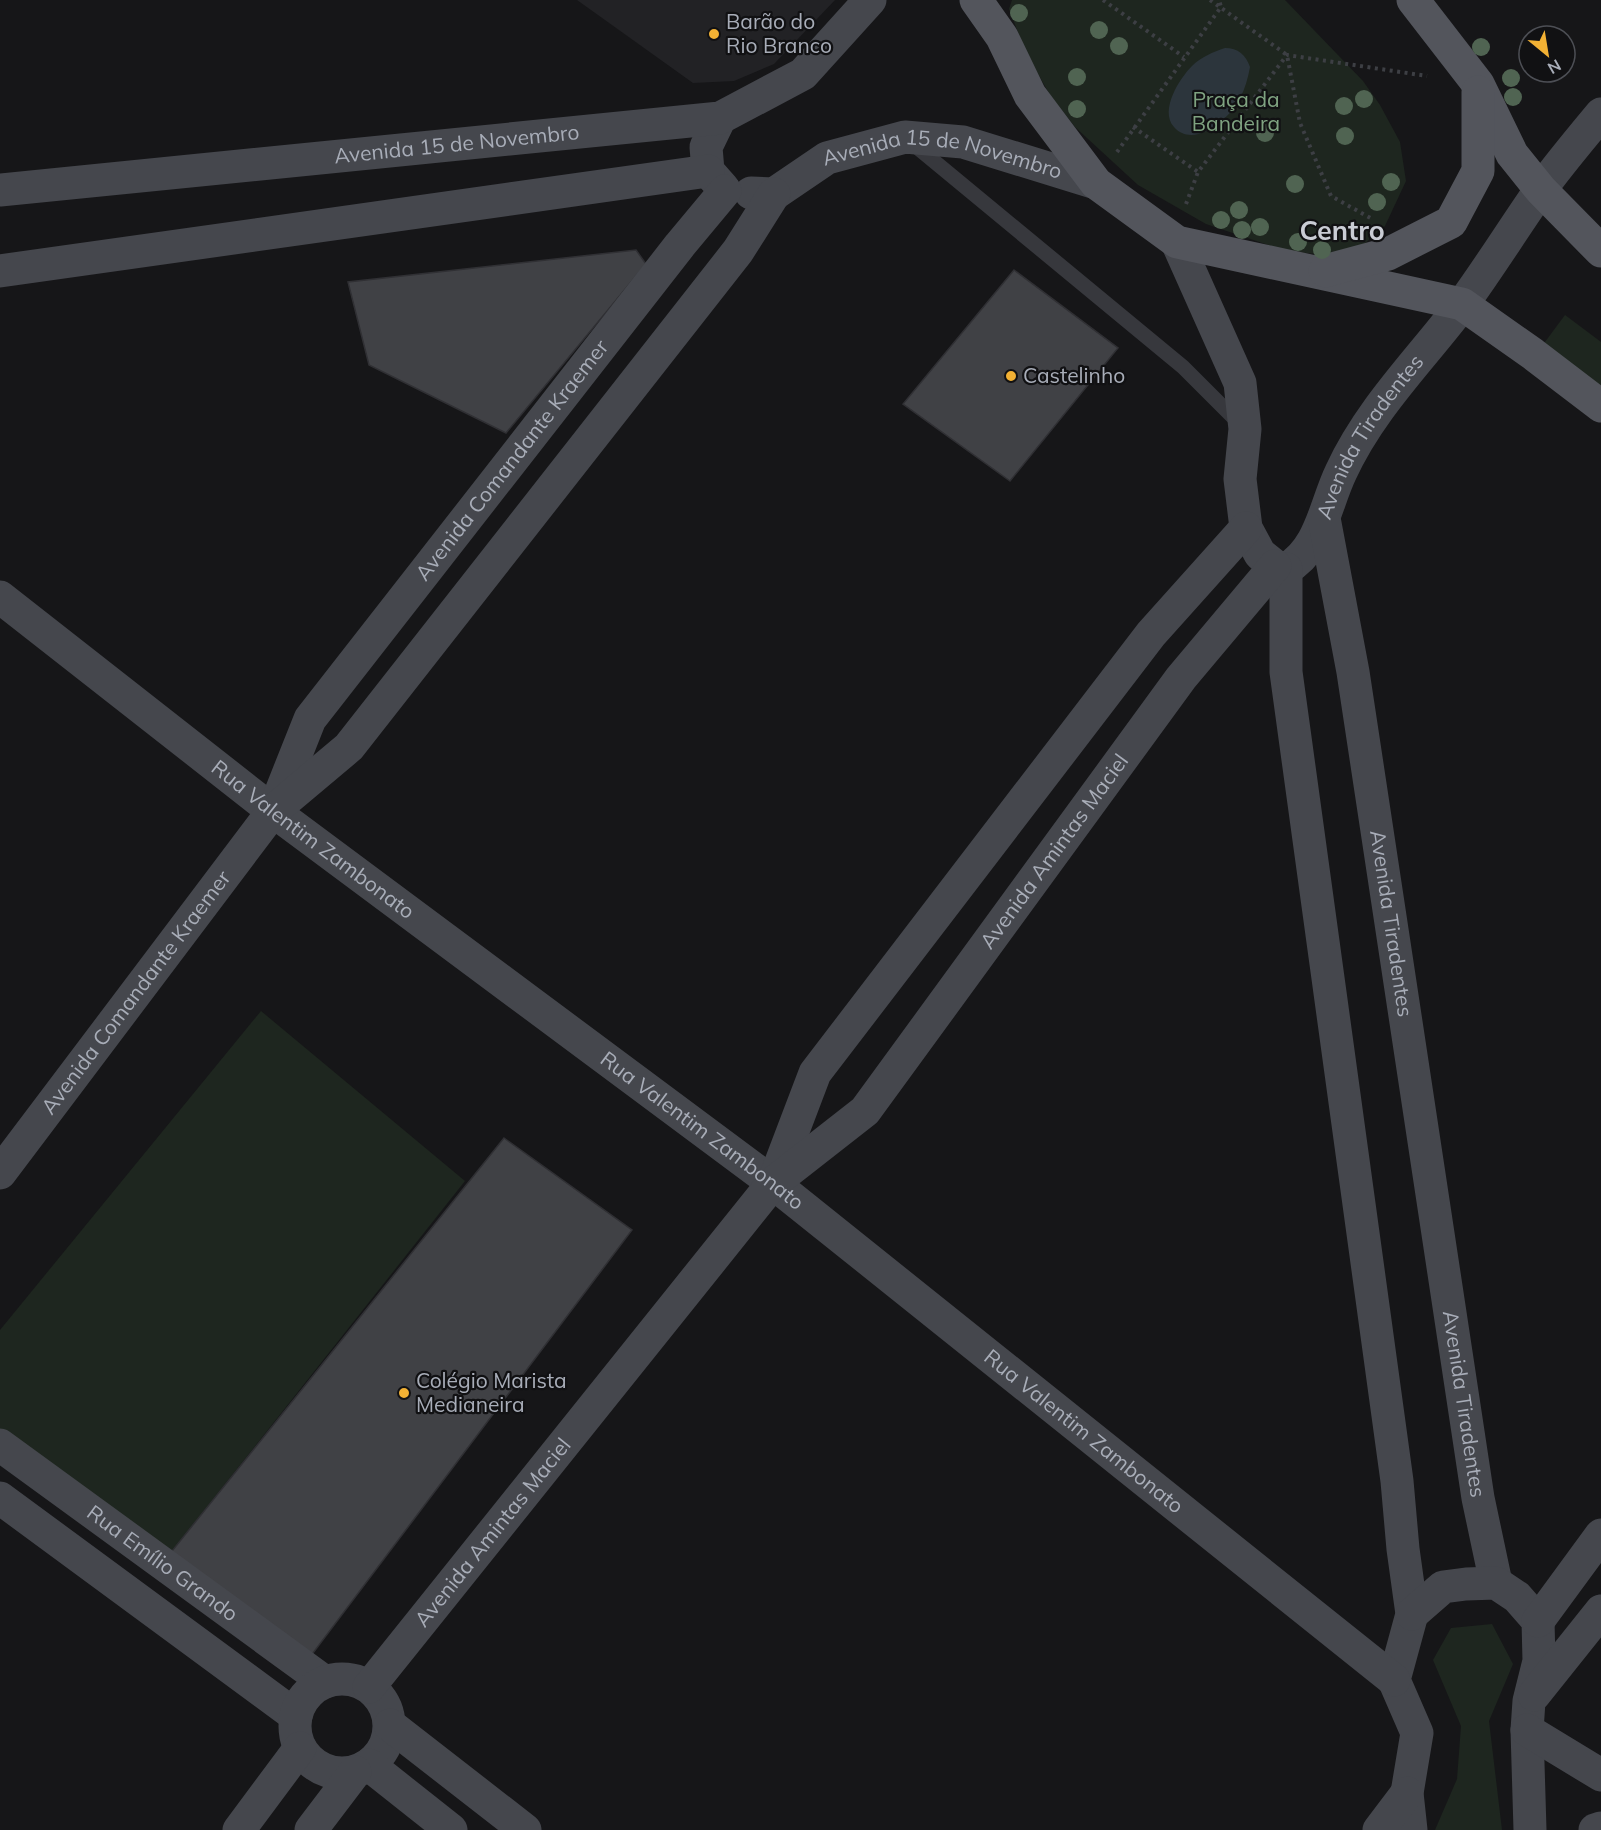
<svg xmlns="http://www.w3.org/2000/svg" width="1601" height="1830" font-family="Mulish,sans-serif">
  <rect width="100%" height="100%" fill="#161618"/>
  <polygon fill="#222225" points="577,0 835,0 774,64 734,81 693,83"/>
  <g fill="#1e261f">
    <polygon points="1012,0 1285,0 1363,81 1380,105 1400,142 1406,181 1385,226 1357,250 1337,256 1286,251 1206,224 1138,185 1075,127 1050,95 1026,53 1009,9"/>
    <polygon points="1565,315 1601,342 1601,392 1542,346"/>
    <polygon points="261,1011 465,1181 168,1556 0,1430 0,1330"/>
    <polygon points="1492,1624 1513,1664 1489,1721 1502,1830 1435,1830 1457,1779 1461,1726 1433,1660 1451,1628"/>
  </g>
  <path fill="#2c353c" d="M1225 48C1238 48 1246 55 1250 67 1248 78 1245 89 1240 98 1231 118 1194 150 1174 127 1159 110 1180 78 1192 66 1201 57 1213 52 1225 48Z"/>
  <g fill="#404145" stroke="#303034" stroke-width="1.5">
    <polygon points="636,250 646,264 506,433 369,365 348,282"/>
    <polygon points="1014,270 1118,348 1010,481 903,404"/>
    <polygon points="504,1138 632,1230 307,1661 168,1556"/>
  </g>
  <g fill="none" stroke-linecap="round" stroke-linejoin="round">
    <g stroke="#3d3f44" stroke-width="4" stroke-dasharray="3 4.5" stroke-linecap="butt">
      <polyline points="1103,0 1184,57"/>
      <polyline points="1210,0 1287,55 1300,123 1331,196 1374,220"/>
      <polyline points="1133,127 1198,172"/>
      <polyline points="1117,152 1221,7 1219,0"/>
      <polyline points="1186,204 1198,172 1287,55 1427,76"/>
    </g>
    <polyline stroke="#37383d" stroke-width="15" points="912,143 1183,367 1240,424"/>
    <g stroke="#45474d" stroke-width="33">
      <polyline points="720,118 706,147 708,171 723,188"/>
      <path id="s1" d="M0 190 720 118 803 74 870 0"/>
      <path id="s2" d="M751 193 774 194 827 158 905 137 963 142 1096 183"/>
      <path id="s3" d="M1177 242 1240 383 1245 429 1240 479 1246 528 1260 554 1275 566 1286 569C1321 549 1325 505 1341 472 1371 407 1422 358 1464 302 1491 265 1515 226 1541 189 1560 163 1581 138 1601 114"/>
      <polyline points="0,271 708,171"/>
      <path id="s4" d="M1324 518 1353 672 1478 1498 1496 1583"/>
      <polyline points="1286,569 1286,672 1397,1481 1403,1549 1412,1614 1394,1680 1417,1733 1407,1793 1411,1830"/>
      <path id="s5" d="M0 597 273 811 773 1183 1394 1680"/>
      <path id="s6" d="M275 807 310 719 680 245 725 191"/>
      <path id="s7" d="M0 1173 273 811 349 747 738 251 774 194"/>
      <polyline points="774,1181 815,1073 1151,634 1246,528"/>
      <path id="s8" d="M0 1445 325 1682"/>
      <polyline points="0,1498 296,1716"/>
      <polyline points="1412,1614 1443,1587 1466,1584 1496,1583 1517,1597 1538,1621 1539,1661 1529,1701 1527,1730 1530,1830"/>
      <polyline points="1538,1621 1601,1535"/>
      <circle cx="342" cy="1726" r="47"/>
      <path id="s9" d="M369 1687 773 1183 865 1111 1181 678 1275 566"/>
      <polyline points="1534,1695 1601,1611"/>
      <polyline points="390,1725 525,1830"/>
      <polyline points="1527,1730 1601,1775"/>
      <polyline points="369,1765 451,1830"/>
      <polyline points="239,1830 300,1748"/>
      <polyline points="311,1830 355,1772"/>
      <polyline points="1379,1830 1407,1793"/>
      <polyline points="1595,1830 1601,1828"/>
    </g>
    <g stroke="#53555c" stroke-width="33">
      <polyline points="976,0 1002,37 1030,95 1096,183 1177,242 1462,304 1533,354 1601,406"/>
      <polyline points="1413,0 1478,84 1512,154 1541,190 1601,251"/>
      <polyline points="1325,271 1388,254 1451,222 1478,171 1478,92"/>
    </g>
  </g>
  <g fill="#506452">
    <circle cx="1019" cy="13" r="9"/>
    <circle cx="1099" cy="30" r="9"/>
    <circle cx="1119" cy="46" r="9"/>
    <circle cx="1481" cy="47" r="9"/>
    <circle cx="1077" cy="77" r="9"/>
    <circle cx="1511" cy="78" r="9"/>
    <circle cx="1513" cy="97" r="9"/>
    <circle cx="1364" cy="99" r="9"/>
    <circle cx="1344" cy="106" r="9"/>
    <circle cx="1077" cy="109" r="9"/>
    <circle cx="1265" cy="133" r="9"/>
    <circle cx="1345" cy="136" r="9"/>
    <circle cx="1391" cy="182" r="9"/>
    <circle cx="1295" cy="184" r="9"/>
    <circle cx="1377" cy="202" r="9"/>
    <circle cx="1239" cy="210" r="9"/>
    <circle cx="1221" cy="220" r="9"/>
    <circle cx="1260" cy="227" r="9"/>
    <circle cx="1242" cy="230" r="9"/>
    <circle cx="1298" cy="242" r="9"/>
    <circle cx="1322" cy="250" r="9"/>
  </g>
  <g fill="#f2b134" stroke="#111113" stroke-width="2">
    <circle cx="714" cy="34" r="6"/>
    <circle cx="1011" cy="376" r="6"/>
    <circle cx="404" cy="1393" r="6"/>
  </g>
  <g text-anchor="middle" stroke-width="4.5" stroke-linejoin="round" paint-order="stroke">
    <g font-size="21" fill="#a8adb8" stroke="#111113" text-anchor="start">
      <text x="726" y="29">Barão do<tspan x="726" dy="24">Rio Branco</tspan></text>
      <text x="1023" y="383">Castelinho</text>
      <text x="416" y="1388">Colégio Marista<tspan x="416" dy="24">Medianeira</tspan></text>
    </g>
    <g font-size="21" fill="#7fa381" stroke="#111113">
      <text x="1236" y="107">Praça da<tspan x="1236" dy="24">Bandeira</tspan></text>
    </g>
    <g font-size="21" fill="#a8adb8" stroke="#111113">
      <text dy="7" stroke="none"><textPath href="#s1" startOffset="459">Avenida 15 de Novembro</textPath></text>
      <text dy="7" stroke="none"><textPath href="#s2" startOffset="206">Avenida 15 de Novembro</textPath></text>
      <text dy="7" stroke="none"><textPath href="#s3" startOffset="519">Avenida Tiradentes</textPath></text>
      <text dy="7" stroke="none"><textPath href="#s6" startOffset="423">Avenida Comandante Kraemer</textPath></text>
      <text dy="7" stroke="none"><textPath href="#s5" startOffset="396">Rua Valentim Zambonato</textPath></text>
      <text dy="7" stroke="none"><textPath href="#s9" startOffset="1084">Avenida Amintas Maciel</textPath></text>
      <text dy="7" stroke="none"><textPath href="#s4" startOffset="411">Avenida Tiradentes</textPath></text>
      <text dy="7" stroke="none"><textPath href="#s7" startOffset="226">Avenida Comandante Kraemer</textPath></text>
      <text dy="7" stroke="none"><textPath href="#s5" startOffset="882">Rua Valentim Zambonato</textPath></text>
      <text dy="7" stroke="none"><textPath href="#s4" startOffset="897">Avenida Tiradentes</textPath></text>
      <text dy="7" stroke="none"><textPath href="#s5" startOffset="1368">Rua Valentim Zambonato</textPath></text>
      <text dy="7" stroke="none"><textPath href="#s9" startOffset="198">Avenida Amintas Maciel</textPath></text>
      <text dy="7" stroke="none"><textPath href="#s8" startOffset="201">Rua Emílio Grando</textPath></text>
    </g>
    <g font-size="27" font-weight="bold" fill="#c9ccd4" stroke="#111113">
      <text x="1342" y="240">Centro</text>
    </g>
  </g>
  <g transform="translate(1547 54) rotate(150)"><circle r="28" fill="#111113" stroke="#4d4f55" stroke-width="1.5"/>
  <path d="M0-4.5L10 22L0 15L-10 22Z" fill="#f2b134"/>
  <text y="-9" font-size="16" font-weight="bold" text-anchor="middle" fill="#a8adb8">N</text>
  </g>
</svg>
